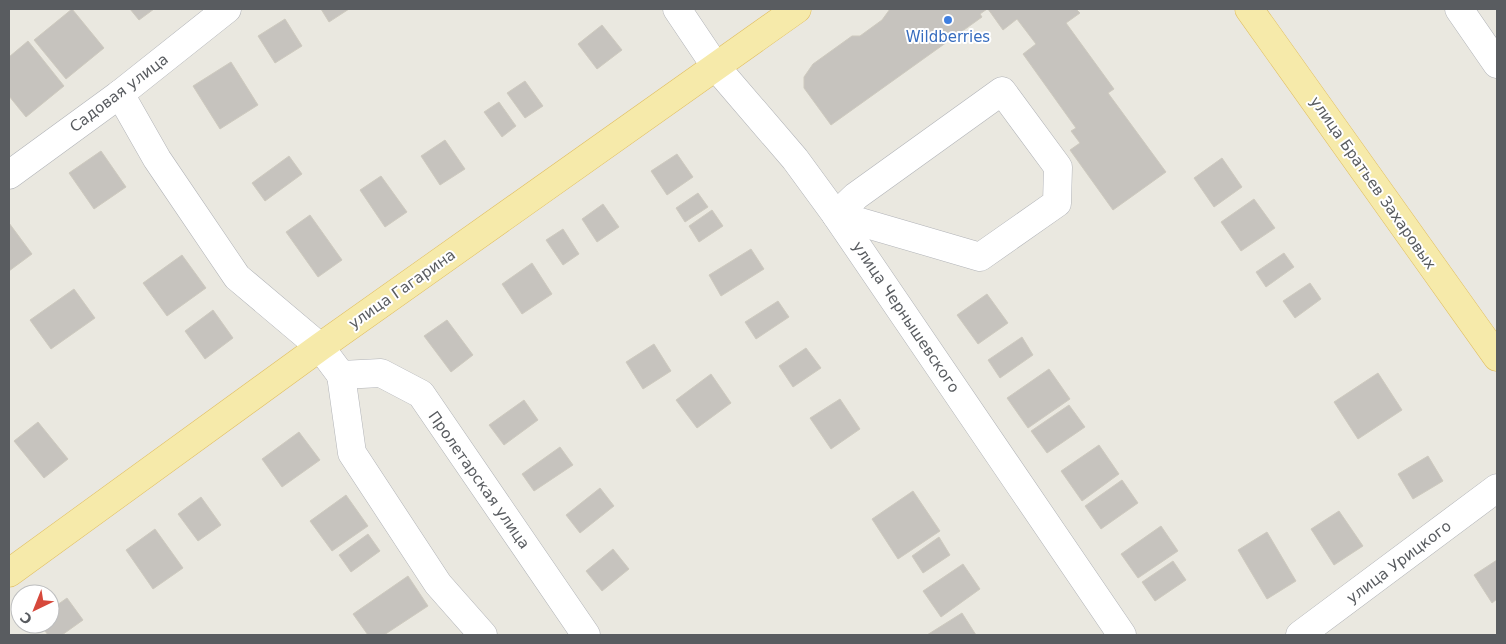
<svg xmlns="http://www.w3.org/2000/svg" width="1506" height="644" font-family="'DejaVu Sans',sans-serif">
  <rect width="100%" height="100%" fill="#eae8e0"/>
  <g fill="#c6c3be" stroke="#cecabf">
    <polygon points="72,9 104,48 66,79 34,40"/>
    <polygon points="130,9 154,9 139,20"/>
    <polygon points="321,9 349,9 329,22"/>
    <polygon points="890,9 987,9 980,14 982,17 831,125 804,88 804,77 813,64 852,36 860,36 882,20"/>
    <polygon points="988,9 1076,9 1080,13 1066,23 1114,89 1108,93 1166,172 1113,210 1070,150 1080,143 1071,131 1076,128 1023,54 1036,44 1017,19 1003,30"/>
    <polygon points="285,19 302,46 275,63 258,36"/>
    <polygon points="602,25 622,50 597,69 578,44"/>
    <polygon points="28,41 64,86 26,117 9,96 9,57"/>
    <polygon points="231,62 258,105 220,129 193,86"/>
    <polygon points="525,81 543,106 525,118 507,93"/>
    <polygon points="499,102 516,126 502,137 484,112"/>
    <polygon points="445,140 465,169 440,185 421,156"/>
    <polygon points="101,151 126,187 94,209 69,173"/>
    <polygon points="677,154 693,177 667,195 651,171"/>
    <polygon points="289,156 302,174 265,201 252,183"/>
    <polygon points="1222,158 1242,187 1214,207 1194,178"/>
    <polygon points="381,176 407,212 385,227 360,190"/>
    <polygon points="698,193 708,207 685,222 676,208"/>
    <polygon points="1254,199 1275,228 1241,251 1221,222"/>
    <polygon points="603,204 619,227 597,242 582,219"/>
    <polygon points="712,210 723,226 699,242 689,226"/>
    <polygon points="310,215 342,260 318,277 286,232"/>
    <polygon points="9,223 32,254 9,271"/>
    <polygon points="563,229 579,254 563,265 546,240"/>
    <polygon points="751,249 764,269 721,296 709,275"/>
    <polygon points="1284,253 1294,267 1266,287 1256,272"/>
    <polygon points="182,255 206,288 167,316 143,283"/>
    <polygon points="532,263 552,294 522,314 502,284"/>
    <polygon points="1310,283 1321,299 1295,318 1283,301"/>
    <polygon points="74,289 95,318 51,349 30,320"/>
    <polygon points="987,294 1008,323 978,344 957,315"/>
    <polygon points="778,301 789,317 756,339 745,322"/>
    <polygon points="213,310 233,338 205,359 185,331"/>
    <polygon points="447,320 473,355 451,372 424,336"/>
    <polygon points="1022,337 1033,355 1000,378 988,360"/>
    <polygon points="654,344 671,371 643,389 626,362"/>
    <polygon points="806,348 821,368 793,387 779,366"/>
    <polygon points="1049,369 1070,399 1028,428 1007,398"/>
    <polygon points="1378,373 1402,410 1358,439 1334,402"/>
    <polygon points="711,374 731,403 697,428 676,400"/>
    <polygon points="840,399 860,429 831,449 810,418"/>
    <polygon points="524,400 538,420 504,445 489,425"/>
    <polygon points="1069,405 1085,427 1047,453 1031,431"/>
    <polygon points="38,422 68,459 44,478 14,441"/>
    <polygon points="299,432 320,460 282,487 262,459"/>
    <polygon points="1099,445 1119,474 1082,501 1061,471"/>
    <polygon points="560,447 573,465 534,491 522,474"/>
    <polygon points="1428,456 1443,481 1413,499 1398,474"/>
    <polygon points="1122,480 1138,503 1101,529 1085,506"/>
    <polygon points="600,488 614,506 580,533 566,515"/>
    <polygon points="913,491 940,531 898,559 872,519"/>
    <polygon points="346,495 368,526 332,551 310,521"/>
    <polygon points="201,497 221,525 198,541 178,514"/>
    <polygon points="1339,511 1363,546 1334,565 1311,529"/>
    <polygon points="1161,526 1178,551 1138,578 1121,554"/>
    <polygon points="155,529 183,568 153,589 126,550"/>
    <polygon points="1267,532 1296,581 1267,599 1238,550"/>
    <polygon points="368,534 380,551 351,572 339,555"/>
    <polygon points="939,537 950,555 923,573 912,556"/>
    <polygon points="613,549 629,569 602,591 586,571"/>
    <polygon points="1497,560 1497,599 1492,603 1474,575"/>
    <polygon points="1173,561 1186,580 1155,601 1142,582"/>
    <polygon points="963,564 980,589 941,617 923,591"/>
    <polygon points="408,576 428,606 384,635 368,635 353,614"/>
    <polygon points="67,598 83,620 62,635 48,635 40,624 50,624 50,610"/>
    <polygon points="962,613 976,635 927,635"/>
  </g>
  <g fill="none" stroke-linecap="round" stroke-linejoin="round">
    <g stroke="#b1b3b7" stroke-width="29">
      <g id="minor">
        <polyline points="677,9 716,67 795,159 836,215 1122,635"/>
        <polyline points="1459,9 1497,64"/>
        <polygon points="1002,91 1058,167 1057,203 980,257 836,215 856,196"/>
        <polyline points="120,94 157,159 237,277 320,347 341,375 381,373 421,394 586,635"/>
        <polyline points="9,175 120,94 227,9"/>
        <polyline points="341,375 352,453 438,584 483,635"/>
        <polyline points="1300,635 1497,488"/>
      </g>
    </g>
    <g stroke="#e1bf62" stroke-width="29">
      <g id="major">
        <polyline points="1249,9 1497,357"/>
        <polyline points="9,573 320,347 797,9"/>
      </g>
    </g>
    <use href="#minor" stroke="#fff" stroke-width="28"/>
    <use href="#major" stroke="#f6eaaa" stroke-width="28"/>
  </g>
  <circle fill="#3f7fe0" stroke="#fff" stroke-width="2" cx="948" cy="20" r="5"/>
  <g text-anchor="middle" stroke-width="4" stroke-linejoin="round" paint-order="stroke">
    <g font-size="15" fill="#366cbe" stroke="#fff">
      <text x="948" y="42">Wildberries</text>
    </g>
    <g font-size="15" fill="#595c60" stroke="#fff">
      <text transform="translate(119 93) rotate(-37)" y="5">Садовая улица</text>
      <text transform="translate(1373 183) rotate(55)" y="5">улица Братьев Захаровых</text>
      <text transform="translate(402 289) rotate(-35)" y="5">улица Гагарина</text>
      <text transform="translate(906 317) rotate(56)" y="5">улица Чернышевского</text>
      <text transform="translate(479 480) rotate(55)" y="5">Пролетарская улица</text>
      <text transform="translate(1399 562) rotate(-37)" y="5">улица Урицкого</text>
    </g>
  </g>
  <rect width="1506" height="644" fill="none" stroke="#595c60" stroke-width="20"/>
  <g transform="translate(35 609) rotate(223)"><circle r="24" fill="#ffffff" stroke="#bdbebf"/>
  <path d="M0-4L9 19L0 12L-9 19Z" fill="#d6483b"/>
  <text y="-8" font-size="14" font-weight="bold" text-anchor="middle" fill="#595c60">С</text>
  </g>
</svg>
